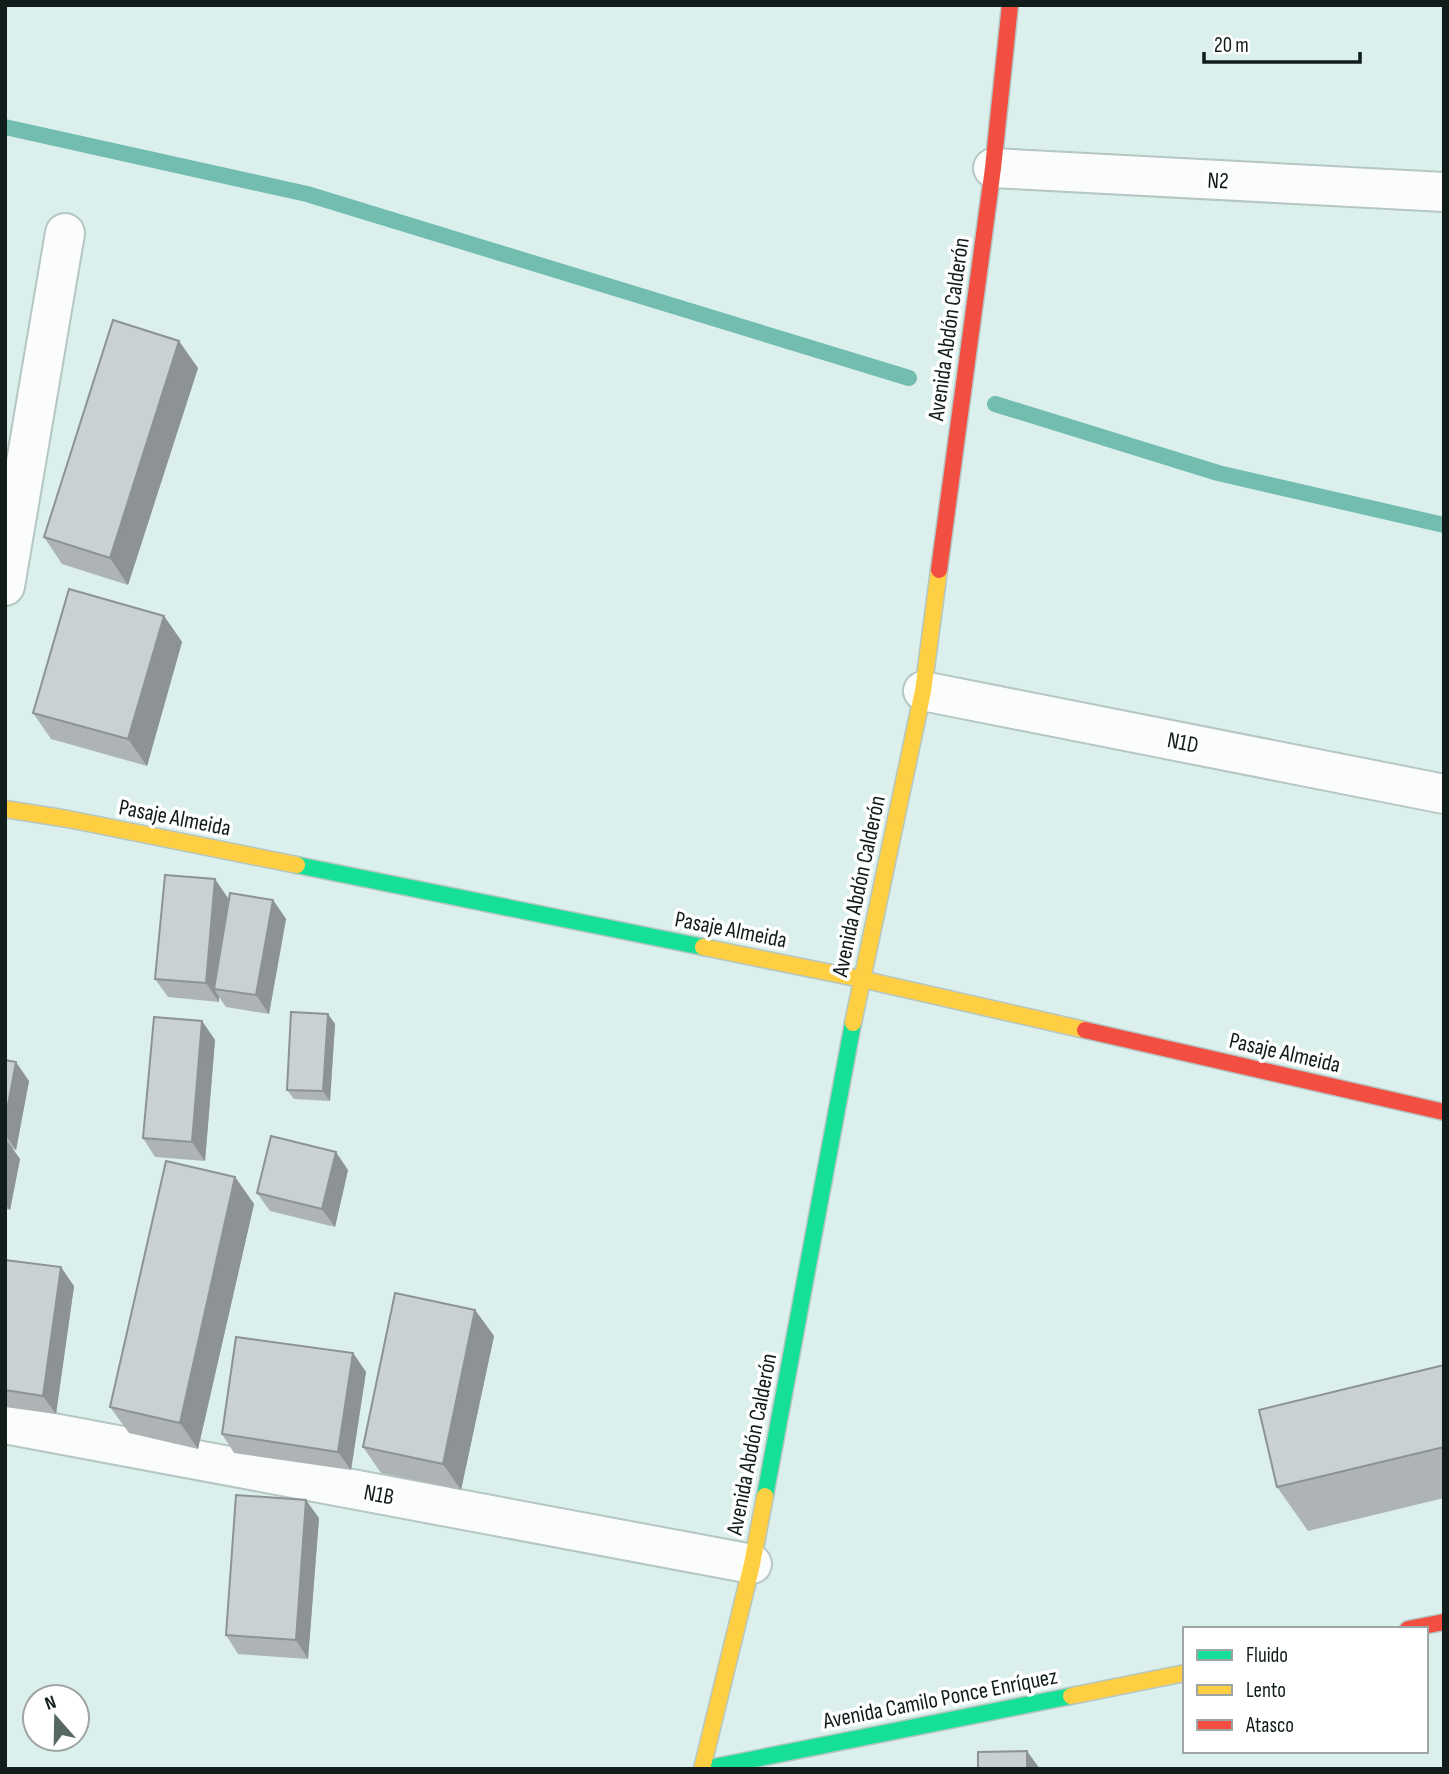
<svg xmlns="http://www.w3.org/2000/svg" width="1449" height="1774" font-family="'Sofia Sans Condensed',sans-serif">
  <rect width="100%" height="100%" fill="#dbf0ec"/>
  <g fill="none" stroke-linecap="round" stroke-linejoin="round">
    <g stroke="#73bcb0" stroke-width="16">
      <polyline points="5,127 307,194 909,378"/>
      <polyline points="995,404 1218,473 1444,525"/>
    </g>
    <g stroke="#b5c6c3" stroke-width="42">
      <g id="street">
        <polyline points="993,168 1444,192"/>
        <polyline points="5,586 65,233"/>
        <polyline points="923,691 1444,794"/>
        <polyline points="5,1424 752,1564"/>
      </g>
    </g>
    <g stroke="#b5c6c3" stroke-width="19">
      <g id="fast">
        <polyline points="297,865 703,947"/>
        <polyline points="765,1496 853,1023"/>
        <polyline points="704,1769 1071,1696"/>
      </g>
    </g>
    <g stroke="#b5c6c3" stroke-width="19">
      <g id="slow">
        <polyline points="5,809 68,819 297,865"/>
        <polyline points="703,947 861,979 1085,1030"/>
        <polyline points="853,1023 923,691 939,570"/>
        <polyline points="1071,1696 1185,1673"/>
        <polyline points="702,1769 752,1564 765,1496"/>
      </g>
    </g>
    <g stroke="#b5c6c3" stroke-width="19">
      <g id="jam">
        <polyline points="939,570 993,168 1010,5"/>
        <polyline points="1085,1030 1444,1112"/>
        <polyline points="1408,1629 1444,1622"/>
      </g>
    </g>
    <use href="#street" stroke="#fafdfc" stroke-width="38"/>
    <use href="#fast" stroke="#16e098" stroke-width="16"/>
    <use href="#slow" stroke="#ffcf43" stroke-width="16"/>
    <use href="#jam" stroke="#f24e42" stroke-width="16"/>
  </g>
  <g fill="#aeb4b5">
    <polygon points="198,368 128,585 62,564 44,537"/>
    <polygon points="164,616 182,642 147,766 51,739 33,713"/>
    <polygon points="228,898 227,914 273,900 286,919 269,1014 226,1007 219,997 219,1002 168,997 155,979"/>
    <polygon points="328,1014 335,1024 330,1101 294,1099 287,1090"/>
    <polygon points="202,1021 215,1040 205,1161 155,1157 143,1138"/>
    <polygon points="5,1060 29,1081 16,1150 13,1149 20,1159 10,1210 5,1209"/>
    <polygon points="348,1170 335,1227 270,1211 257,1193"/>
    <polygon points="235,1177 254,1204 198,1449 129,1433 110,1407"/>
    <polygon points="5,1260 74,1286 56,1414 5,1407"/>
    <polygon points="475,1310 494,1336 461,1490 381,1473 363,1447"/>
    <polygon points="353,1353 366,1372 351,1470 234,1453 222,1434"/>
    <polygon points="1444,1365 1444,1498 1308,1531 1277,1487"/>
    <polygon points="319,1518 308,1659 238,1654 226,1635"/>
  </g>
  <g fill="#8d9294">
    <polygon points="179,341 198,368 128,585 110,558"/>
    <polygon points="164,616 182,642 147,766 128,739"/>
    <polygon points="215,879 228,898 220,990 214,989 219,997 219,1002 206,983"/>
    <polygon points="273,900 286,919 269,1014 256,995"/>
    <polygon points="328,1014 335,1024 330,1101 323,1091"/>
    <polygon points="202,1021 215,1040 205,1161 192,1142"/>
    <polygon points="16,1062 29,1081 16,1150 5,1134 5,1121"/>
    <polygon points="7,1141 20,1159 10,1210 5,1204 5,1149"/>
    <polygon points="336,1152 348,1170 335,1227 322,1209"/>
    <polygon points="235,1177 254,1204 198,1449 180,1423"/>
    <polygon points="61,1267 74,1286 56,1414 43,1396"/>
    <polygon points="475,1310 494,1336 461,1490 443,1464"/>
    <polygon points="353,1353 366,1372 351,1470 338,1452"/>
    <polygon points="306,1500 319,1518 308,1659 296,1640"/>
    <polygon points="1027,1751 1040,1769 1027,1769"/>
  </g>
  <g fill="#cad1d3" stroke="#8d9294" stroke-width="2">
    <polygon points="113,320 179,341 110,558 44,537"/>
    <polygon points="69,589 164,616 128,739 33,713"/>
    <polygon points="165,875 215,879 206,983 155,979"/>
    <polygon points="230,893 273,900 256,995 214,989"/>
    <polygon points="291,1012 328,1014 323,1091 287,1090"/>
    <polygon points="154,1017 202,1021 192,1142 143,1138"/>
    <polygon points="5,1060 16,1062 5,1121"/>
    <polygon points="271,1136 336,1152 322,1209 257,1193"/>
    <polygon points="166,1161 235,1177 180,1423 110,1407"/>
    <polygon points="5,1260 61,1267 43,1396 5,1390"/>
    <polygon points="395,1293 475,1310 443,1464 363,1447"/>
    <polygon points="236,1337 353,1353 338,1452 222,1434"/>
    <polygon points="1444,1365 1444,1447 1277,1487 1259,1410"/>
    <polygon points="236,1495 306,1500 296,1640 226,1635"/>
    <polygon points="1027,1751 1027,1769 978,1769 978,1752"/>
  </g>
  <g text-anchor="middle" stroke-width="7" stroke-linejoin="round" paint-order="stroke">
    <g font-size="23" fill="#101d1b" stroke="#fff">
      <text transform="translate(1218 180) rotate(3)" y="8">N2</text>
      <text transform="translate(948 329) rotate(-82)" y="8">Avenida Abdón Calderón</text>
      <text transform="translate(1183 742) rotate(11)" y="8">N1D</text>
      <text transform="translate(175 817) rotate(11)" y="8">Pasaje Almeida</text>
      <text transform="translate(858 886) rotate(-78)" y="8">Avenida Abdón Calderón</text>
      <text transform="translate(731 929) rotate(11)" y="8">Pasaje Almeida</text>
      <text transform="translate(1285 1052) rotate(13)" y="8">Pasaje Almeida</text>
      <text transform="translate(751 1444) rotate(-79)" y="8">Avenida Abdón Calderón</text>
      <text transform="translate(379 1494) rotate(11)" y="8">N1B</text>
      <text transform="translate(940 1698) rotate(-11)" y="8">Avenida Camilo Ponce Enríquez</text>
    </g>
  </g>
  <rect width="1449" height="1774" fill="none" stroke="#101d1b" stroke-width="14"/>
  <rect x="1183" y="1627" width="245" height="126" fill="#ffffff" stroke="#9fa5a4" stroke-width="2"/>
  <rect x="1197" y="1650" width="35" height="10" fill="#16e098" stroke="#9fa5a4" stroke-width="2"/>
  <text x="1246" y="1662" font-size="21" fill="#101d1b">Fluido</text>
  <rect x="1197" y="1685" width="35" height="10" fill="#ffcf43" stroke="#9fa5a4" stroke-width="2"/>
  <text x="1246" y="1697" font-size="21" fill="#101d1b">Lento</text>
  <rect x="1197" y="1720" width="35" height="10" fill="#f24e42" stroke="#9fa5a4" stroke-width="2"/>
  <text x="1246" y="1732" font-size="21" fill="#101d1b">Atasco</text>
  <g transform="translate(56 1718) rotate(340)"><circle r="33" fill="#ffffff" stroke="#9fa5a4" stroke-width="2"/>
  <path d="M0-5L12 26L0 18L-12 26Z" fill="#576764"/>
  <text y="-10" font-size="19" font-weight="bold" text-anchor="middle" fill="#101d1b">N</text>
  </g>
  <path d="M1204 52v10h156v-10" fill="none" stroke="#101d1b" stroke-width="3.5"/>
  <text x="1214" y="52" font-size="21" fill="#101d1b" stroke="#ffffff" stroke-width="5" paint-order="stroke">20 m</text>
</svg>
